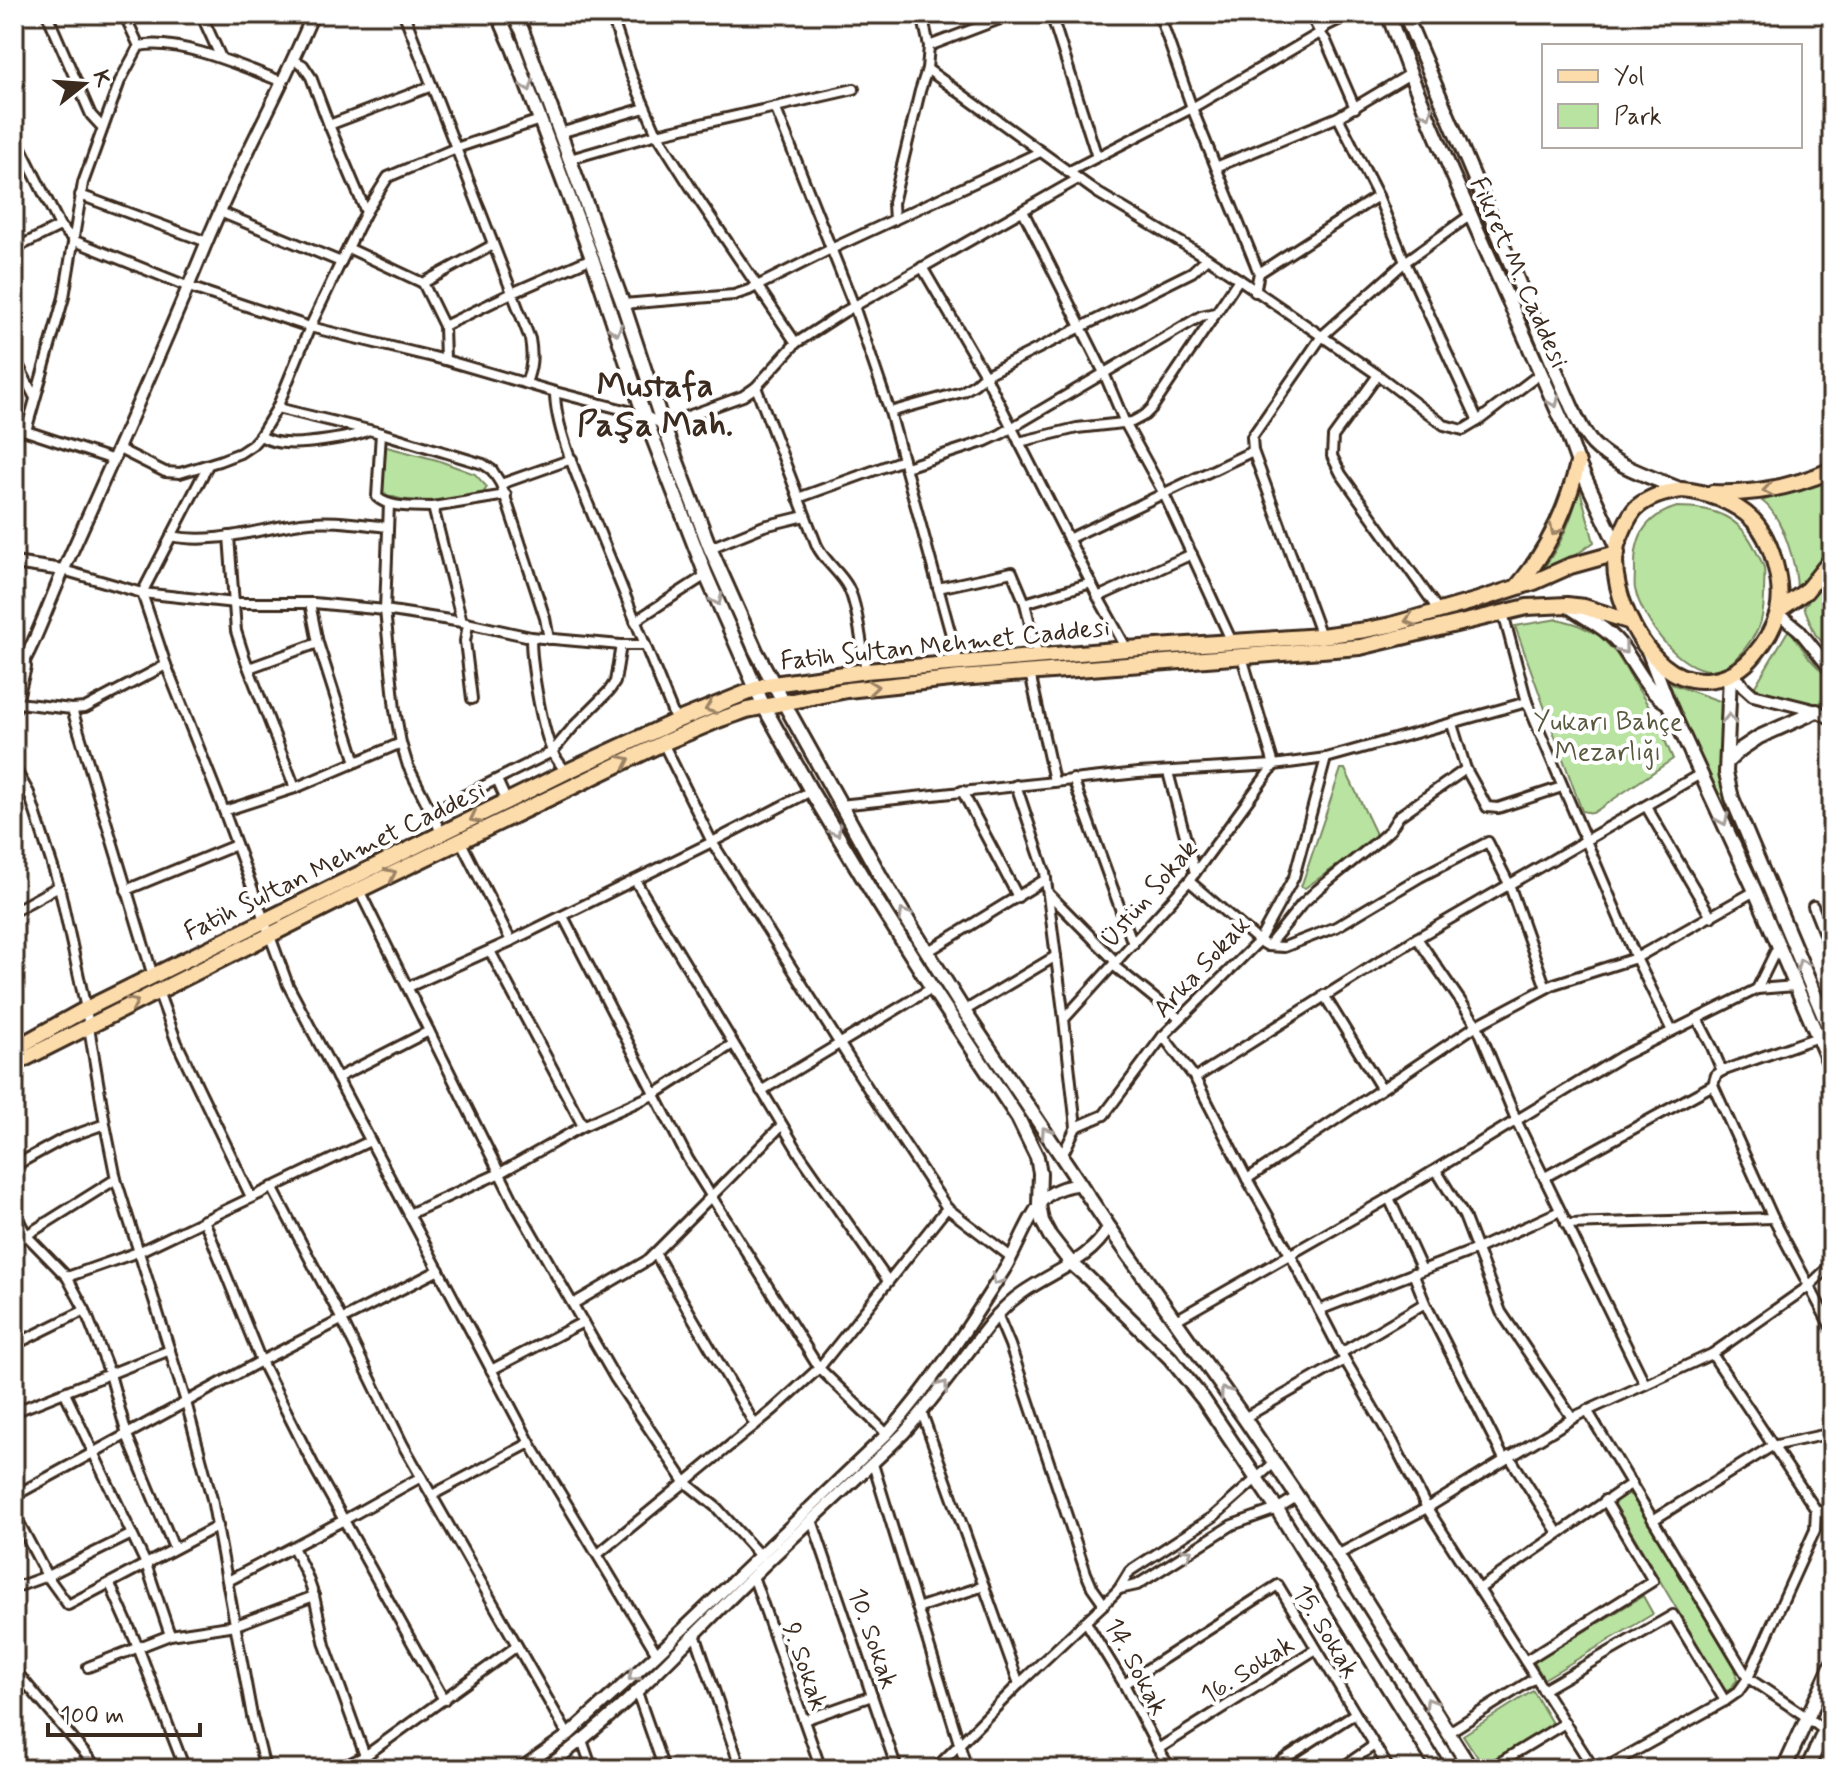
<svg xmlns="http://www.w3.org/2000/svg" width="1846" height="1783" font-family="Mynerve,sans-serif">
  <rect width="100%" height="100%" fill="#fff"/>
  <filter id="ink" filterUnits="userSpaceOnUse"><feTurbulence type="fractalNoise" baseFrequency=".0125" numOctaves="2"/><feDisplacementMap in="SourceGraphic" scale="16" xChannelSelector="R" yChannelSelector="G"/><feConvolveMatrix kernelMatrix="1 2 1 2 8 2 1 2 1" color-interpolation-filters="sRGB"/></filter>
  <g filter="url(#ink)">
    <g fill="#b8e3a1" stroke="#7a8660" stroke-width="2">
      <path d="M383 446 437 460 475 474 487 487 482 495C447 499 412 508 380 492Z"/>
      <path d="M1832 476V550L1797 591C1797 566 1783 516 1762 501Z"/>
      <path d="M1580 490 1594 542 1573 557 1540 573C1562 544 1569 524 1580 490Z"/>
      <path d="M1677 507C1714 507 1741 517 1756 551 1759 557 1763 563 1764 568 1765 576 1764 585 1764 593 1764 606 1763 623 1755 634 1747 646 1737 662 1722 668 1685 682 1642 620 1635 589 1634 584 1635 577 1635 571 1634 538 1644 517 1677 507Z"/>
      <polygon points="1832,572 1832,653 1815,634 1804,607"/>
      <polygon points="1558,619 1576,624 1599,635 1616,653 1654,715 1673,759 1593,813 1582,811 1515,626"/>
      <polygon points="1789,629 1810,659 1832,682 1832,710 1754,688"/>
      <polygon points="1669,683 1728,704 1727,792 1832,1042 1832,1056 1704,767"/>
      <polygon points="1341,769 1345,769 1375,832 1375,839 1305,888 1301,887"/>
      <polygon points="1626,1495 1632,1495 1735,1668 1737,1680 1729,1690 1725,1691 1613,1501 1616,1497"/>
      <polygon points="1643,1596 1653,1614 1544,1679 1534,1662"/>
      <polygon points="1533,1691 1553,1725 1484,1767 1463,1735"/>
    </g>
    <g fill="none" stroke-linecap="round" stroke-linejoin="round">
      <g stroke="#3b2a1e" stroke-width="14">
        <g id="minor">
          <polyline points="47,14 91,115 102,127"/>
          <polyline points="124,14 139,46"/>
          <polyline points="201,14 221,58"/>
          <polyline points="404,14 456,148 540,120"/>
          <polyline points="611,14 632,77 657,134 697,197 796,343"/>
          <polyline points="1051,14 1097,157"/>
          <polyline points="1159,14 1192,108 1259,273 1255,292"/>
          <polyline points="1310,14 1320,33 1326,41 1355,108"/>
          <polyline points="929,46 1013,14"/>
          <polyline points="294,60 303,65 311,77 329,125 366,212"/>
          <polyline points="927,69 1098,193 1207,258 1239,279 1378,375 1444,425 1463,430 1478,421 1541,373"/>
          <polyline points="775,107 854,306 890,412 959,664"/>
          <polyline points="1338,117 1378,196 1405,262 1478,421"/>
          <polyline points="329,125 432,86"/>
          <polyline points="560,133 645,108"/>
          <polyline points="14,134 60,226 75,241 189,287 310,327 445,360 555,392 644,415 663,425 743,396 756,387 796,343 844,312 1078,179"/>
          <polyline points="570,159 657,134 854,89"/>
          <polyline points="1216,167 1338,117 1410,74"/>
          <polyline points="1068,172 1192,108 1320,33 1326,26 1351,14"/>
          <polyline points="80,195 207,242"/>
          <polyline points="1023,211 1104,373 1125,423 1164,494 1232,642"/>
          <polyline points="220,212 341,262"/>
          <polyline points="894,220 893,203 920,91 927,69 929,46 922,14"/>
          <polyline points="348,248 423,283 444,326 445,360"/>
          <polyline points="14,249 60,226"/>
          <polyline points="922,267 985,375 1098,597 1127,649"/>
          <polyline points="1259,273 1378,196"/>
          <polyline points="423,283 493,245"/>
          <polyline points="623,304 734,295 749,290 831,249 1040,152"/>
          <polyline points="444,326 512,293 592,258"/>
          <polyline points="14,357 35,398"/>
          <polyline points="1378,375 1333,437 1332,456 1341,474 1439,611"/>
          <path d="M756 387 817 546C825 562 840 572 848 587 858 605 862 650 866 671"/>
          <path d="M555 392C555 430 581 485 595 521 622 588 649 654 676 721"/>
          <polyline points="277,408 381,433 483,464 492,470 501,484"/>
          <polyline points="890,412 962,392 975,384 985,375 1192,272 1207,258"/>
          <polyline points="14,427 114,460"/>
          <path d="M26 431 64 297 83 183 120 81 139 46C177 37 246 68 283 82"/>
          <path d="M381 433 377 497C390 509 415 506 433 507"/>
          <path d="M260 436C268 440 276 443 285 443 301 445 355 438 368 430"/>
          <polyline points="1019,442 1077,428 1132,422 1145,415 1152,408 1239,279"/>
          <path d="M119 449 165 472 180 473 219 461 240 453 252 445 260 436 277 408 310 327 341 262 366 212 388 177 456 148 530 339C533 356 532 367 526 383"/>
          <polyline points="208,465 142,593 166,665 224,811 288,985 530,1443 657,1654"/>
          <polyline points="906,467 986,441 1001,434 1201,316 1215,313"/>
          <polyline points="506,495 433,507 462,622 531,637 621,645 645,645"/>
          <polyline points="798,498 903,460"/>
          <polyline points="389,504 385,610 395,710 401,743 408,766 442,834"/>
          <path d="M171 536C214 545 259 529 301 523 330 519 359 524 388 527"/>
          <polyline points="229,536 236,631 244,656 295,788"/>
          <polyline points="1068,539 1253,451"/>
          <polyline points="710,548 764,526 805,516"/>
          <polyline points="63,570 142,593 235,603 314,603 385,610 462,622"/>
          <polyline points="938,588 1012,572 1025,603 1038,657"/>
          <polyline points="1098,597 1192,554"/>
          <polyline points="310,603 318,643 356,762"/>
          <polyline points="1025,603 1091,583"/>
          <polyline points="1503,613 1527,702 1636,958 1672,1031"/>
          <polyline points="635,621 706,575"/>
          <polyline points="468,625 465,641 472,699"/>
          <polyline points="1321,636 1253,451 1252,437 1322,336 1405,262 1472,214"/>
          <path d="M531 637C531 666 541 724 552 751 555 758 561 765 566 772"/>
          <polyline points="549,639 545,618 501,484 572,459"/>
          <polyline points="249,668 318,643"/>
          <polyline points="1030,673 1054,781"/>
          <polyline points="17,703 72,709 85,708 166,665"/>
          <polyline points="72,709 153,976"/>
          <polyline points="1452,724 1466,769 1487,807 1498,808 1562,787"/>
          <polyline points="663,743 712,842 876,1101 947,1208 1011,1257"/>
          <polyline points="14,767 29,793 59,886 86,1009 105,1124 116,1179 186,1402 212,1499 252,1716 265,1769"/>
          <polyline points="1168,772 1195,873"/>
          <polyline points="1073,779 1133,944"/>
          <polyline points="497,780 507,802"/>
          <polyline points="1016,785 1045,872 1064,1019"/>
          <polyline points="962,791 1018,897"/>
          <polyline points="840,805 1138,773 1274,765 1326,758 1527,702"/>
          <polyline points="1646,806 1711,917"/>
          <polyline points="224,811 295,788 401,743"/>
          <polyline points="431,812 552,752 574,726 609,691 615,682 621,645"/>
          <polyline points="460,840 511,941 712,842 811,791"/>
          <polyline points="635,880 801,1156 888,1281"/>
          <polyline points="1189,881 1259,941 1268,946 1284,947 1336,927 1420,877 1488,842 1509,884 1546,988"/>
          <polyline points="126,890 236,845"/>
          <polyline points="359,890 514,1202 615,1378 685,1482 717,1508 761,1557"/>
          <polyline points="1048,893 1116,962"/>
          <polyline points="1813,906 1832,954"/>
          <polyline points="14,911 59,886"/>
          <polyline points="563,916 688,1159 819,1368 887,1434"/>
          <polyline points="1417,938 1477,1025 1517,1122 1645,1384"/>
          <polyline points="1268,946 1302,904 1317,890 1379,840 1390,830 1399,816 1466,769"/>
          <polyline points="490,951 583,1126"/>
          <polyline points="927,952 1046,879"/>
          <polyline points="1113,965 1180,1019"/>
          <polyline points="408,987 511,941"/>
          <polyline points="1757,989 1796,986"/>
          <polyline points="158,991 177,1043 251,1197"/>
          <polyline points="1324,995 1381,1088"/>
          <polyline points="964,1011 1056,956"/>
          <polyline points="1698,1020 1712,1047 1722,1071 1716,1075 1713,1085 1773,1218 1832,1329"/>
          <polyline points="1163,1036 1195,1078 1247,1179 1291,1256 1345,1360 1393,1442 1427,1508 1594,1769"/>
          <polyline points="1722,1071 1818,1037"/>
          <polyline points="337,1078 429,1031"/>
          <polyline points="1195,1078 1417,938 1702,773"/>
          <polyline points="761,1091 932,988"/>
          <polyline points="1076,1127 1104,1115 1163,1036 1259,941 1294,877 1326,758"/>
          <polyline points="1062,1156 1076,1127 1064,1019 1189,881 1274,765 1242,657"/>
          <polyline points="14,1166 63,1139 105,1124"/>
          <polyline points="1436,1170 1464,1216 1501,1312 1572,1418"/>
          <polyline points="1545,1177 1713,1085"/>
          <polyline points="1247,1179 1477,1025 1554,984 1636,958 1755,891"/>
          <polyline points="272,1187 342,1320 403,1445 568,1735"/>
          <polyline points="1389,1198 1422,1270"/>
          <polyline points="14,1211 27,1236 67,1277 85,1310 110,1374 127,1435 174,1548"/>
          <polyline points="409,1214 500,1173 583,1126 655,1094 733,1044"/>
          <polyline points="204,1220 261,1361 316,1470 444,1700"/>
          <polyline points="1566,1224 1773,1218"/>
          <polyline points="14,1243 116,1179"/>
          <polyline points="655,1253 755,1425"/>
          <polyline points="1413,1273 1425,1303 1504,1459"/>
          <polyline points="67,1277 138,1252 370,1141"/>
          <polyline points="573,1304 648,1260 782,1125"/>
          <polyline points="1319,1310 1477,1249 1560,1211"/>
          <polyline points="997,1314 1010,1345 1086,1573 1092,1587 1104,1604"/>
          <polyline points="1174,1321 1389,1198 1622,1056 1757,989 1778,946"/>
          <polyline points="14,1345 85,1310"/>
          <polyline points="1341,1353 1425,1303"/>
          <polyline points="491,1370 583,1322"/>
          <polyline points="65,1393 146,1564 170,1635"/>
          <polyline points="1587,1410 1748,1678 1808,1718 1825,1731 1832,1741"/>
          <polyline points="14,1412 170,1350"/>
          <polyline points="922,1413 1019,1684"/>
          <polyline points="1244,1418 1345,1360"/>
          <polyline points="1509,1456 1558,1533"/>
          <polyline points="873,1464 967,1769"/>
          <polyline points="432,1495 530,1443"/>
          <polyline points="14,1496 261,1361 439,1270"/>
          <polyline points="1816,1510 1832,1516"/>
          <polyline points="14,1513 47,1576 68,1605 218,1526"/>
          <polyline points="812,1520 897,1769"/>
          <polyline points="1653,1520 1772,1446 1832,1433"/>
          <polyline points="293,1547 307,1576 314,1596 325,1645 365,1756 372,1769"/>
          <polyline points="598,1554 773,1410 819,1368 947,1208"/>
          <polyline points="1337,1555 1427,1508 1578,1415 1712,1354 1809,1286 1832,1264"/>
          <polyline points="753,1576 821,1769"/>
          <polyline points="228,1581 344,1520 421,1477"/>
          <polyline points="110,1584 138,1647 185,1769"/>
          <polyline points="14,1588 47,1576 132,1534"/>
          <polyline points="1119,1589 1137,1585 1232,1525 1277,1509 1296,1497"/>
          <polyline points="1479,1589 1632,1483"/>
          <polyline points="917,1608 984,1586"/>
          <polyline points="1086,1622 1124,1684 1158,1749 1171,1769"/>
          <polyline points="695,1634 741,1769"/>
          <polyline points="1525,1661 1653,1581 1605,1500"/>
          <polyline points="88,1667 170,1635 236,1625 314,1596"/>
          <polyline points="14,1669 98,1769"/>
          <polyline points="1124,1684 1278,1585 1389,1769"/>
          <polyline points="1543,1690 1673,1615 1725,1701"/>
          <polyline points="637,1692 664,1769"/>
          <polyline points="804,1720 872,1696"/>
          <polyline points="1449,1732 1535,1678"/>
          <polyline points="582,1740 592,1769"/>
          <polyline points="1158,1749 1316,1649"/>
          <polyline points="338,1769 365,1756 517,1646"/>
          <polyline points="935,1769 1019,1684 1104,1604 1119,1589 1130,1571 1213,1517 1274,1463"/>
          <polyline points="1269,1769 1354,1714"/>
          <polyline points="1340,1769 1373,1746"/>
          <polyline points="1489,1769 1565,1723"/>
          <polyline points="1603,1769 1725,1701 1738,1692 1748,1678 1815,1530 1816,1510 1712,1354"/>
        </g>
      </g>
      <g stroke="#3b2a1e" stroke-width="16">
        <g id="tertiary">
          <polyline points="14,563 63,570"/>
          <polyline points="1778,613 1799,630 1832,671"/>
          <polyline points="1733,673 1743,686 1753,695 1817,711 1832,719"/>
          <path d="M14 679C37 641 50 598 69 558 116 454 162 351 205 246 237 167 280 93 313 14"/>
          <polyline points="14,709 25,667"/>
          <path d="M520 1769 568 1735 657 1654 887 1434C933 1383 970 1324 1006 1267 1018 1247 1030 1212 1046 1197 1056 1188 1068 1186 1081 1184"/>
          <path d="M544 1769C619 1716 680 1648 745 1584 797 1532 852 1484 904 1433 927 1407 948 1379 969 1351 985 1330 1000 1308 1022 1293 1053 1271 1090 1261 1109 1227"/>
        </g>
      </g>
      <g stroke="#3b2a1e" stroke-width="18">
        <g id="secondary">
          <polyline points="498,14 513,48 592,258 644,415 706,575 764,707 811,791 871,891 932,988 1018,1118 1037,1157 1040,1173 1039,1205 1042,1221 1050,1236 1071,1263 1087,1277 1170,1358 1203,1399 1277,1509 1439,1769"/>
          <polyline points="513,14 522,30 623,304 663,425 710,548 756,651 784,703 882,879 964,1011 1109,1227 1244,1418 1337,1555 1471,1769"/>
          <polyline points="1388,14 1410,74 1452,173 1567,432 1578,463 1617,546"/>
          <path d="M1405 14 1556 371C1565 391 1579 429 1593 444 1614 466 1654 478 1682 490"/>
          <path d="M1567 605C1583 617 1601 624 1615 639 1634 658 1643 690 1668 703"/>
          <polyline points="1649,653 1668,703 1755,891 1832,1070"/>
          <polyline points="1730,674 1726,773 1732,798 1832,1036"/>
          <polyline points="1727,762 1741,749 1759,737 1817,711"/>
          <polyline points="1784,1769 1832,1664"/>
          <polyline points="1807,1769 1832,1715"/>
        </g>
      </g>
      <g stroke="#3b2a1e" stroke-width="20">
        <g id="primary">
          <path d="M1682 490C1707 492 1735 502 1753 520 1772 540 1784 585 1778 612 1774 627 1765 642 1755 654 1733 682 1692 690 1663 665 1634 640 1608 584 1617 545 1619 539 1622 533 1624 528 1627 521 1631 513 1637 507 1649 497 1666 492 1682 490Z"/>
          <path d="M1712 493C1755 495 1793 487 1832 470"/>
          <path d="M1517 587C1548 550 1567 510 1578 463"/>
          <polyline points="1779,610 1806,591 1832,559"/>
          <polyline points="14,1049 86,1009 566,772 676,721 766,685 866,671 1127,649 1321,636 1366,630 1391,625 1478,600 1534,582 1570,566 1617,553"/>
          <polyline points="14,1064 359,890 663,743 718,720 747,710 847,690 960,678 1360,647 1527,607 1567,605 1584,607 1631,622"/>
        </g>
      </g>
      <use href="#minor" stroke="#fff" stroke-width="8"/>
      <use href="#tertiary" stroke="#fff" stroke-width="10"/>
      <use href="#secondary" stroke="#fff" stroke-width="12"/>
      <use href="#primary" stroke="#fddcac" stroke-width="14"/>
    </g>
    <defs><path id="oneway-chevron" d="M-2-3.5L2.5 0L-2 3.5" fill="none" stroke-width="1.6" stroke-linecap="round" stroke-linejoin="round" transform="scale(2)"/></defs>
    <g stroke="#a79f9a">
      <use href="#oneway-chevron" transform="translate(528 86) rotate(69)"/>
      <use href="#oneway-chevron" transform="translate(1427 113) rotate(67)"/>
      <use href="#oneway-chevron" transform="translate(616 330) rotate(72)"/>
      <use href="#oneway-chevron" transform="translate(1554 402) rotate(66)"/>
      <use href="#oneway-chevron" transform="translate(717 600) rotate(66)"/>
      <use href="#oneway-chevron" transform="translate(1623 649) rotate(51)"/>
      <use href="#oneway-chevron" transform="translate(1729 719) rotate(-88)"/>
      <use href="#oneway-chevron" transform="translate(1723 820) rotate(66)"/>
      <use href="#oneway-chevron" transform="translate(836 831) rotate(59)"/>
      <use href="#oneway-chevron" transform="translate(904 914) rotate(-121)"/>
      <use href="#oneway-chevron" transform="translate(1802 964) rotate(-113)"/>
      <use href="#oneway-chevron" transform="translate(1046 1132) rotate(-124)"/>
      <use href="#oneway-chevron" transform="translate(997 1280) rotate(122)"/>
      <use href="#oneway-chevron" transform="translate(943 1386) rotate(-53)"/>
      <use href="#oneway-chevron" transform="translate(1225 1392) rotate(-126)"/>
      <use href="#oneway-chevron" transform="translate(1187 1553) rotate(-32)"/>
      <use href="#oneway-chevron" transform="translate(633 1676) rotate(138)"/>
      <use href="#oneway-chevron" transform="translate(1430 1703) rotate(-122)"/>
    </g>
    <g stroke="#9c8365">
      <use href="#oneway-chevron" transform="translate(1768 490) rotate(170)"/>
      <use href="#oneway-chevron" transform="translate(1555 530) rotate(116)"/>
      <use href="#oneway-chevron" transform="translate(1410 620) rotate(163)"/>
      <use href="#oneway-chevron" transform="translate(873 687) rotate(-6)"/>
      <use href="#oneway-chevron" transform="translate(710 708) rotate(159)"/>
      <use href="#oneway-chevron" transform="translate(625 761) rotate(-26)"/>
      <use href="#oneway-chevron" transform="translate(475 818) rotate(153)"/>
      <use href="#oneway-chevron" transform="translate(391 874) rotate(-26)"/>
      <use href="#oneway-chevron" transform="translate(133 1003) rotate(-26)"/>
    </g>
  </g>
  <g text-anchor="middle" stroke-width="8" stroke-linejoin="round" paint-order="stroke">
    <g font-size="26" fill="#3b2a1e" stroke="#fff">
      <text transform="translate(1520 272) rotate(66)" y="9">Fikret M. Caddesi</text>
      <text transform="translate(945 643) rotate(-6)" y="9">Fatih Sultan Mehmet Caddesi</text>
      <text transform="translate(334 860) rotate(-26)" y="9">Fatih Sultan Mehmet Caddesi</text>
      <text transform="translate(1148 893) rotate(-49)" y="9">Üstün Sokak</text>
      <text transform="translate(1201 966) rotate(-47)" y="9">Arka Sokak</text>
      <text transform="translate(1327 1631) rotate(59)" y="9">15. Sokak</text>
      <text transform="translate(874 1638) rotate(71)" y="9">10. Sokak</text>
      <text transform="translate(806 1666) rotate(71)" y="9">9. Sokak</text>
      <text transform="translate(1137 1666) rotate(62)" y="9">14. Sokak</text>
      <text transform="translate(1247 1669) rotate(-32)" y="9">16. Sokak</text>
    </g>
    <g font-size="26" fill="#5a583f" stroke="#fff">
      <text x="1608" y="730">Yukarı Bahçe<tspan x="1608" dy="30">Mezarlığı</tspan></text>
    </g>
    <g font-size="34" font-weight="bold" fill="#3b2a1e" stroke="#fff">
      <text x="655" y="396">Mustafa<tspan x="655" dy="39">Paşa Mah.</tspan></text>
    </g>
  </g>
  <rect width="1846" height="1783" fill="none" stroke="#fff" stroke-width="48"/>
  <rect x="24" y="24" width="1798" height="1735" fill="none" stroke="#3b2a1e" stroke-width="3" filter="url(#ink)"/>
  <rect x="1542" y="44" width="260" height="104" fill="#ffffff" stroke="#b1aaa5" stroke-width="2"/>
  <rect x="1558" y="70" width="40" height="12" fill="#fddcac" stroke="#b1aaa5" stroke-width="2"/>
  <text x="1614" y="84" font-size="24" fill="#3b2a1e">Yol</text>
  <rect x="1558" y="104" width="40" height="24" fill="#b8e3a1" stroke="#b1aaa5" stroke-width="2"/>
  <text x="1614" y="124" font-size="24" fill="#3b2a1e">Park</text>
  <g transform="translate(84 84) rotate(73)" stroke="#ffffff" stroke-width="6" paint-order="stroke">
  <path d="M0-6L14 30L0 20L-14 30Z" fill="#3b2a1e"/>
  <text y="-12" font-size="22" font-weight="bold" text-anchor="middle" fill="#3b2a1e">K</text>
  </g>
  <path d="M48 1723v12h152v-12" fill="none" stroke="#3b2a1e" stroke-width="4"/>
  <text x="60" y="1723" font-size="24" fill="#3b2a1e" stroke="#ffffff" stroke-width="6" paint-order="stroke">100 m</text>
</svg>
